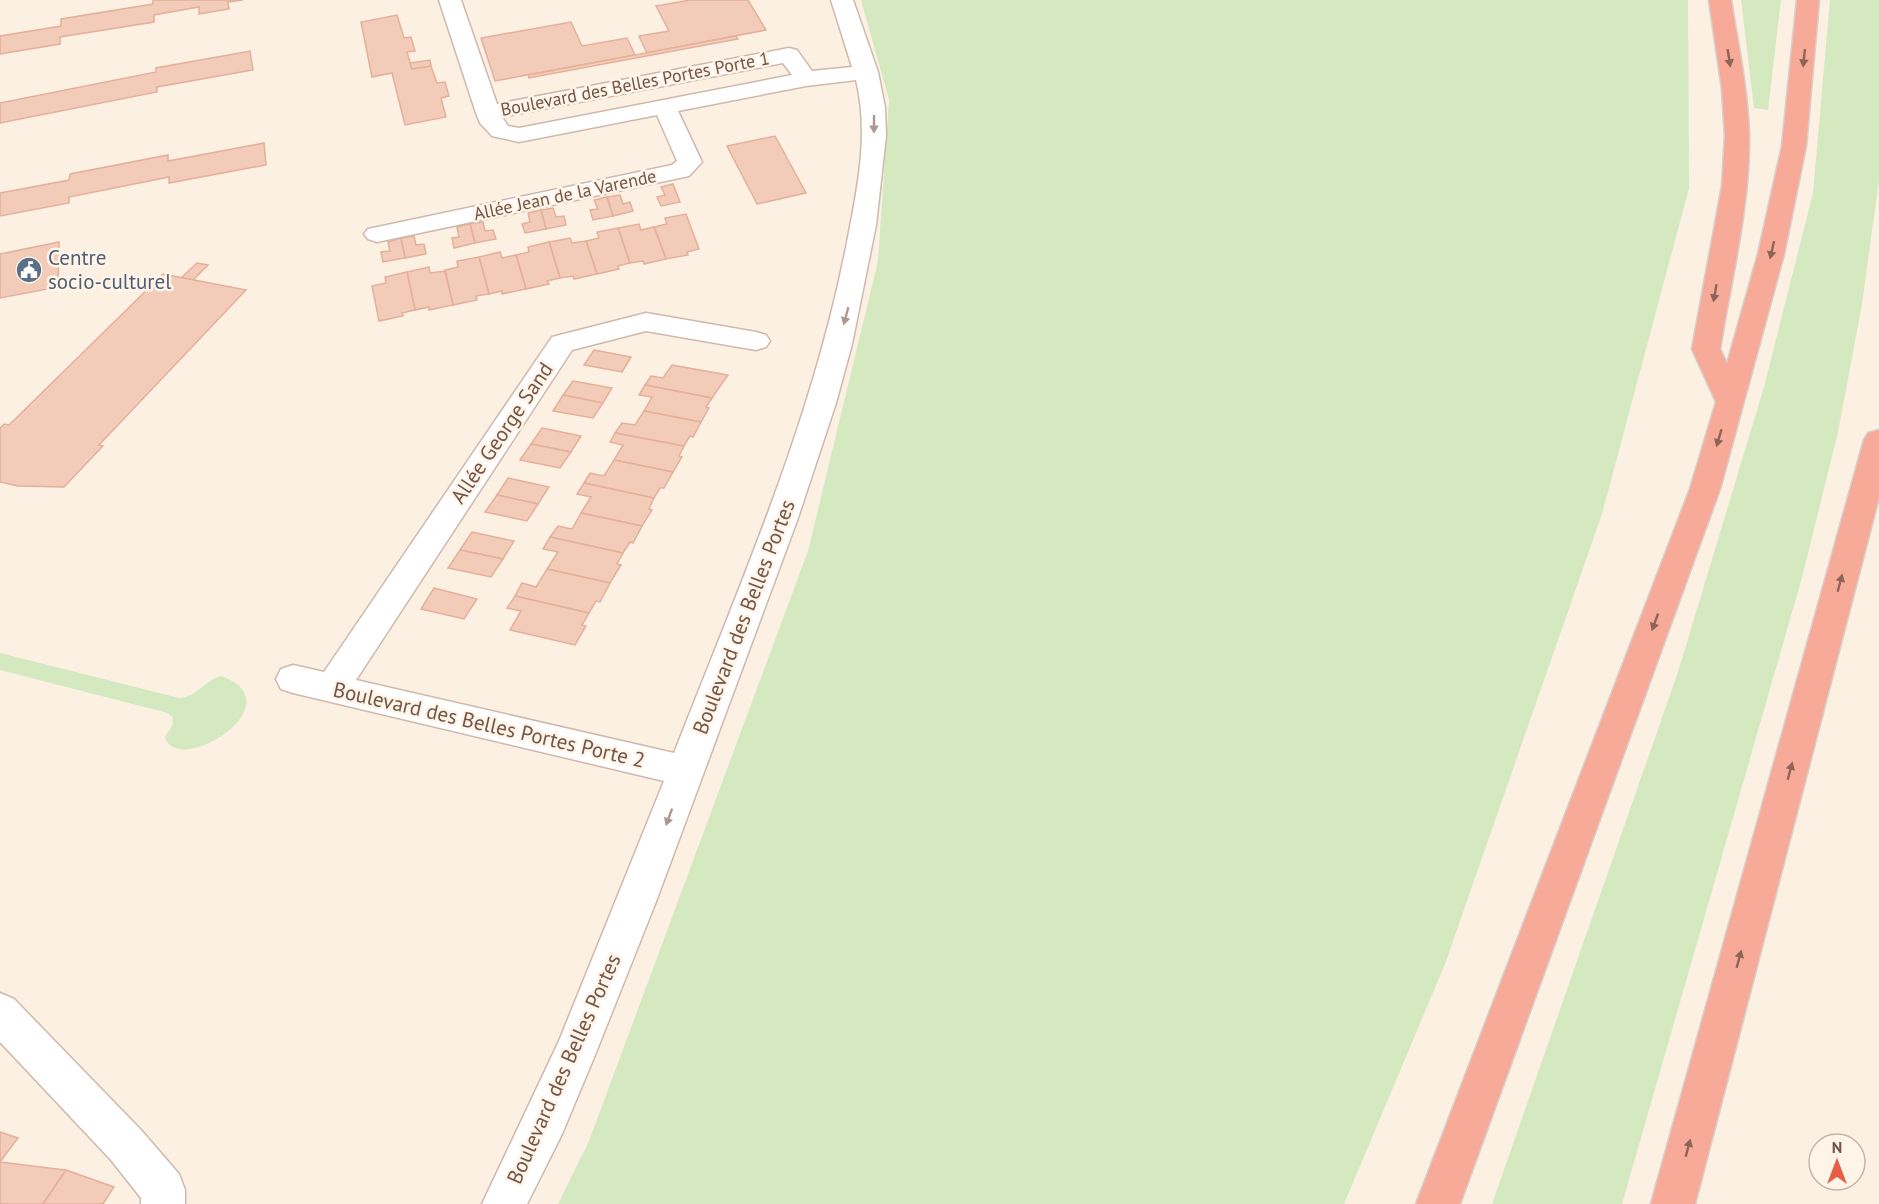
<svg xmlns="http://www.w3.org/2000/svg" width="1879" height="1204" font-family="'PT Sans',sans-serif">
  <rect width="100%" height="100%" fill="#fcf0e2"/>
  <g fill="#d4e9c0">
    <polygon points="861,0 1688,0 1689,188 1602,514 1445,964 1344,1204 558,1204 589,1141 808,551 878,261 889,100"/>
    <polygon points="1741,0 1781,0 1768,110 1754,108"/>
    <polygon points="1830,0 1879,0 1879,180 1862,304 1838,432 1803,574 1622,1204 1492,1204 1678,672 1764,387 1813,193"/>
    <path d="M0 653 179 698C197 698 204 680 221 676 298 703 177 779 165 737L172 726 173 718 168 713 0 670Z"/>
  </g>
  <g fill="#f2cbb9" stroke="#e4b09a" stroke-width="1.5">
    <polygon points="153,0 243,0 228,2 229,9 199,14 199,7 154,15 154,22 60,37 60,44 0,54 0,36 61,26 61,19 153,4"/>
    <polygon points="690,0 748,0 766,30 647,53 639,36 669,31 656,6"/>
    <polygon points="397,15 404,38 411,37 415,51 407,52 412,69 431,66 437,83 445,82 449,96 441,98 446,117 405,125 392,73 372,77 361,22"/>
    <polygon points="571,22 582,46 627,38 635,55 495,81 481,38"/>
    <polygon points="736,36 738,39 529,78 528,75"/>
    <polygon points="250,51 253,70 157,87 157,92 0,123 0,103 156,72 156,68"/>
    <polygon points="430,60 431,66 412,69 410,63"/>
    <polygon points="775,136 806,193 757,204 727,146"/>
    <polygon points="264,143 266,165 169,183 169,177 69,197 69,203 0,216 0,193 69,180 70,174 168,155 168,161"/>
    <polygon points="673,184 680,202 661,206 657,197 665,195 661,187"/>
    <polygon points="620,195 623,204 630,202 633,211 613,216 607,197"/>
    <polygon points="607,197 613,216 593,220 590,210 598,209 594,200"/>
    <polygon points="553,208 556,217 564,216 566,225 546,229 541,210"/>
    <polygon points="541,210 546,229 525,233 522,224 530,222 528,213"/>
    <polygon points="686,214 699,249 687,252 688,255 666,259 654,227 667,224 665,218"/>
    <polygon points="483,222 485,231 493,230 496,239 475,243 470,224"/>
    <polygon points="470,224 475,243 454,248 452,238 459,237 457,227"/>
    <polygon points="639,224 641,230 654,227 666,259 644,264 643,261 630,263 618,228"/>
    <polygon points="618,228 630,263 618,266 619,269 597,274 586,241 599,238 597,232"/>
    <polygon points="414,236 416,245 424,244 426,254 405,258 401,238"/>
    <polygon points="401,238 405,258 383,262 381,252 390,251 388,242"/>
    <polygon points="570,238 572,243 586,241 597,274 574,279 573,276 560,278 549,242"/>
    <polygon points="59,242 58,287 0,298 0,254"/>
    <polygon points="549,242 560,278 547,281 549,284 526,289 516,255 529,252 528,247"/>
    <polygon points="500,252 502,258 516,255 526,289 502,294 502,291 489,294 479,257"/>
    <polygon points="479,257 489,294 476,296 477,300 453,305 445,270 458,267 457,261"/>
    <polygon points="197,263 208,265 193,280 181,278"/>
    <polygon points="429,267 430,273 445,271 453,305 429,310 429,307 415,310 407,272"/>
    <polygon points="407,272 415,310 402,313 403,316 379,321 372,286 386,283 385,277"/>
    <polygon points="163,274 246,290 99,445 103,446 64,487 18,486 0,482 0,428 4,424 9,425"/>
    <polygon points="594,350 631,357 622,372 584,365"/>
    <polygon points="672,365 728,375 712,398 645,385 651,376 663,378"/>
    <polygon points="573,381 612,388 603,403 563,395"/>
    <polygon points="645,385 712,398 706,407 709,408 701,422 644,411 652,397 639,395"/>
    <polygon points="563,395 603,403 593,418 553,411"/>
    <polygon points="644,411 701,422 693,437 690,436 684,446 615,433 622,423 635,425"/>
    <polygon points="542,428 581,436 571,452 531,444"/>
    <polygon points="615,433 684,446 679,456 682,457 673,472 614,460 623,445 610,442"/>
    <polygon points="531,444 571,452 560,468 520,460"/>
    <polygon points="614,460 673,472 664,488 660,488 654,498 584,483 590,473 604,476"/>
    <polygon points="508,478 549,487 538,504 497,495"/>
    <polygon points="584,483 654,498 649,509 652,510 642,526 581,513 591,497 577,494"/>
    <polygon points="497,495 538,504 527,521 485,512"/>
    <polygon points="581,513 642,526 633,543 630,542 623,553 550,537 558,526 572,529"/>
    <polygon points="472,532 514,541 503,559 460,550"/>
    <polygon points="550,537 623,553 617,564 621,565 610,583 547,569 558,552 543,549"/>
    <polygon points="460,550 503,559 491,577 448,568"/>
    <polygon points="547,569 610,583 600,602 596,601 589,613 515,596 522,583 536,587"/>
    <polygon points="434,588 477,599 464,619 421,609"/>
    <polygon points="515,596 589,613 582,625 586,626 575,645 510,630 521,611 507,608"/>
    <polygon points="0,1132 18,1138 0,1162"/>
    <polygon points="0,1162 66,1170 43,1204 0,1204"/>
    <polygon points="66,1170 114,1187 103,1204 43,1204"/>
  </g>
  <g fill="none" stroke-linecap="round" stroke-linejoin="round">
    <g stroke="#cfb8ac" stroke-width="3">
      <g id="minor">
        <path d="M439 0H461L497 104 789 48 797 50 812 71 852 67 831 0H853L878 72 885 107 886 136 876 225 852 344 836 403 798 518 657 899 595 1055 562 1134 527 1204H482L559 1041 664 781 293 693 281 689 276 679 281 669 293 665 324 672 552 337 646 313 756 332 766 335 770 341 766 347 756 350 646 331 572 350 356 680 674 753C740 584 814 417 848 237 858 186 869 132 856 80L806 86 678 111 702 162 689 176 377 242 368 239 364 234 368 229 672 165 677 161 657 115 519 142 492 136 480 123 476 113ZM783 63 792 75 519 128 508 126 502 117Z"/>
        <polygon points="0,993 14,999 141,1130 179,1174 185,1190 185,1204 141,1204 141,1198 111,1160 0,1042"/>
      </g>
    </g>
    <g stroke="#d8cfcc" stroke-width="3">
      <g id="highway">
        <path d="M1709 0H1731C1738 45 1748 90 1749 136 1750 206 1731 280 1720 349L1727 364 1758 254 1782 146 1797 0H1819L1806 146 1784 254 1720 489 1460 1204H1416L1690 489 1716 402 1692 349 1722 186 1725 136 1722 89Z"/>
        <polygon points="1879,430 1879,497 1695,1204 1651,1204 1864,440 1868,433"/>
      </g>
    </g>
    <use href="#minor" fill="#fff" fill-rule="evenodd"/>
    <use href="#highway" fill="#f7aa98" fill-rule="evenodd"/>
  </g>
  <defs><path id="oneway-solid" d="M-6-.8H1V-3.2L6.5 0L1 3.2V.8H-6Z" transform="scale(1.5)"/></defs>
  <g fill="#8d6558">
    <use href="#oneway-solid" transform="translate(1729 58) rotate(81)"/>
    <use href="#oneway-solid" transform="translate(1804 58) rotate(96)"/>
    <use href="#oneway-solid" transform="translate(1772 250) rotate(103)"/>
    <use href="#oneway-solid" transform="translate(1715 293) rotate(100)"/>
    <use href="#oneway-solid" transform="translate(1719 438) rotate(106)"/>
    <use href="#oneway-solid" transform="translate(1840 583) rotate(-75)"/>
    <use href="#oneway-solid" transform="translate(1655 622) rotate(110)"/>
    <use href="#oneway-solid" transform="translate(1790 771) rotate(-75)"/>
    <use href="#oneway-solid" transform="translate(1739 959) rotate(-75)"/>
    <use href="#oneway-solid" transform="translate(1688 1148) rotate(-75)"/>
  </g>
  <g fill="#ab9891">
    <use href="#oneway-solid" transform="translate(874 124) rotate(90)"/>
    <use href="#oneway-solid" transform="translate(846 316) rotate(105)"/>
    <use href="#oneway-solid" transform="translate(669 817) rotate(110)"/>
  </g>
  <defs>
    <g id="civic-disc" transform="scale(1.35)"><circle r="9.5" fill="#5c6f8a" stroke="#fff4e8"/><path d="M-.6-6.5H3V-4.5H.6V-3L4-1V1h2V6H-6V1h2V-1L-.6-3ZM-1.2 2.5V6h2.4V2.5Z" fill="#fff"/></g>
  </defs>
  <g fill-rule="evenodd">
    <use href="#civic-disc" x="29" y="270"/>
  </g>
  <g text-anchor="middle" stroke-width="5" stroke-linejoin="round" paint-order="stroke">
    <g font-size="18" fill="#735448" stroke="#fff4e8">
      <text transform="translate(635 84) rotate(-11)" y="6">Boulevard des Belles Portes Porte 1</text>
      <text transform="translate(565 195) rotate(-12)" y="6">Allée Jean de la Varende</text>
    </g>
    <g font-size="21" fill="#4e5e75" stroke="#fff4e8" text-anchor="start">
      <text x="48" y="265">Centre<tspan x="48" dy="24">socio-culturel</tspan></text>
    </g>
    <g font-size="21" fill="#735448" stroke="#fff4e8">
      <text transform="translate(502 433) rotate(-56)" y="7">Allée George Sand</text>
      <text transform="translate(744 617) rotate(-69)" y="7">Boulevard des Belles Portes</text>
      <text transform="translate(489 725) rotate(13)" y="7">Boulevard des Belles Portes Porte 2</text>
      <text transform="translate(564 1069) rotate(-66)" y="7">Boulevard des Belles Portes</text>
    </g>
  </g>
  <g transform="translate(1837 1162)"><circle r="28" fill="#fff4e8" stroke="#c7b4a8" stroke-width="1.5"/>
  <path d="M0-4.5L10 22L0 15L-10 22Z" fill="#e75e46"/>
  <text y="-9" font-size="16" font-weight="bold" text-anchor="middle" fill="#735448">N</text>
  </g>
</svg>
